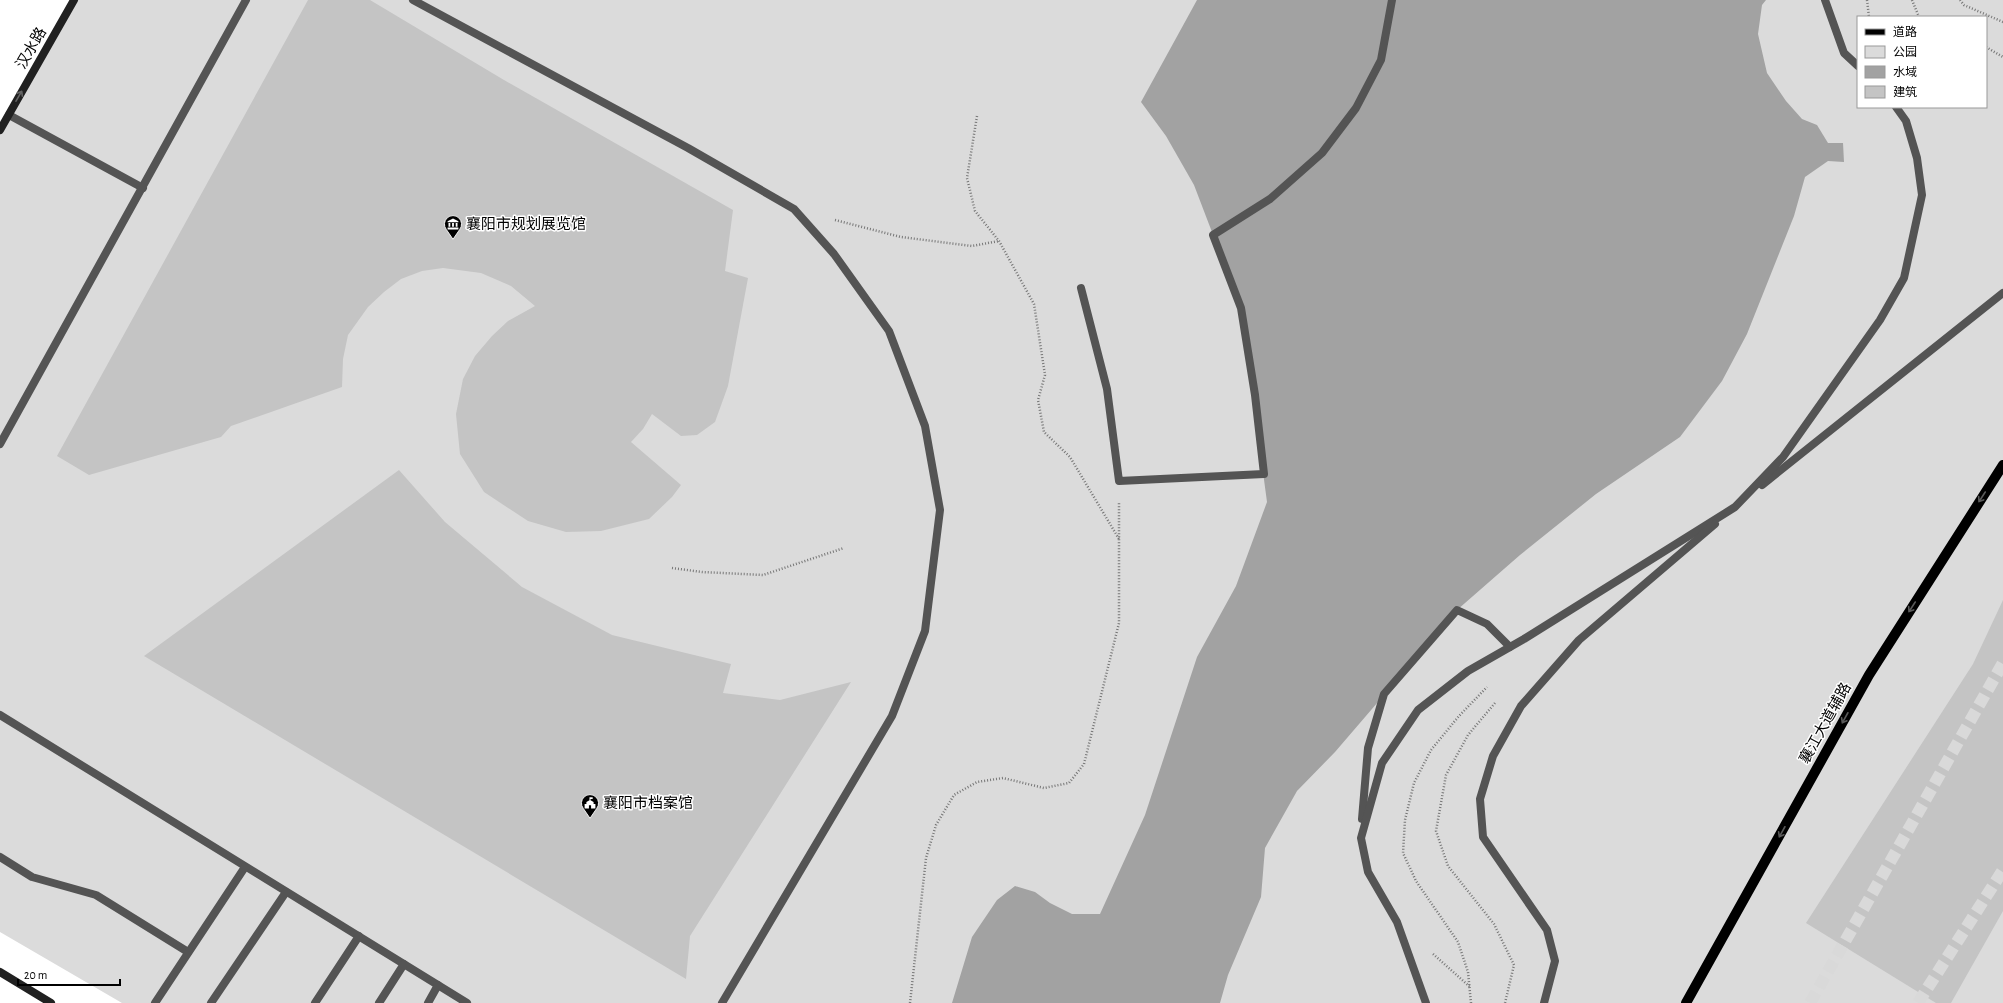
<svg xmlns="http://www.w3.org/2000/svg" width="2003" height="1003" font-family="'Alegreya Sans','Noto Sans SC',sans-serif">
  <rect width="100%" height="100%" fill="#fff"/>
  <path fill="#dbdbdb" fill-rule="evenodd" d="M72 0H2003V1003H122L0 932V127ZM1858 17H1986V107H1858Z"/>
  <polygon fill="#a2a2a2" points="1197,0 1766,0 1762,5 1758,34 1767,73 1786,101 1802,119 1817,125 1828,143 1843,143 1844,162 1828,161 1805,177 1794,216 1747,334 1722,381 1680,437 1596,494 1520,555 1457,610 1335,752 1297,791 1265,848 1261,897 1228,975 1220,1003 952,1003 972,937 997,900 1015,886 1035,892 1050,903 1072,914 1100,914 1145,815 1197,657 1236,586 1267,502 1241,308 1194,185 1166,136 1141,102"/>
  <g fill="#c4c4c4">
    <polygon points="308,0 370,0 504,80 733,210 725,271 748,278 728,386 715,422 697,435 681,436 652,414 643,429 631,442 681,485 672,497 649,519 601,531 566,532 528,521 484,492 460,454 456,414 463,379 475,356 492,336 508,321 535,306 511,286 481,273 443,268 422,271 401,279 384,292 368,307 348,335 343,359 342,387 231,426 221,437 89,475 57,456"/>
    <polygon points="399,470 445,522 522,587 612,635 731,664 723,693 780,700 851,682 690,936 686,979 144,656"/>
    <polygon points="2003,600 2003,911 1951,1003 1936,1003 1806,923 1973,664"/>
  </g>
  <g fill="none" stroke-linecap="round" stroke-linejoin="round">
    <g stroke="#d9d9d9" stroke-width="12" stroke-dasharray="12 6" stroke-linecap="butt">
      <polyline points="1810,1003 2003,663"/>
      <polyline points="1918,1003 2003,870"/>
    </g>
    <g stroke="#767676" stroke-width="2.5" stroke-dasharray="1 2" stroke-linecap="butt">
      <polyline points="1867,0 1869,17"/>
      <polyline points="1912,0 1919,17"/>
      <polyline points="1960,0 1964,5 2003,22"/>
      <polyline points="1986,47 2003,57"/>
      <polyline points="977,116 967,178 975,211 999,241 1034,304 1045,375 1038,400 1044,432 1070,457 1119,539"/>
      <polyline points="835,220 901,237 972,246 999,241"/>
      <polyline points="672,568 702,572 763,575 844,548"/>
      <polyline points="1495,703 1468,735 1446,775 1436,831 1448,866 1494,924 1514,965 1505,1003"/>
      <polyline points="1433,954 1470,987"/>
      <polyline points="910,1003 926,858 936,825 954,795 977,782 1003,778 1044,788 1069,783 1084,764 1119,623 1119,502"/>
      <polyline points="1471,1003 1468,972 1458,942 1416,881 1403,853 1405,820 1414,783 1431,750 1459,716 1487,687"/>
    </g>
    <g stroke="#545454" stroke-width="8">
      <polyline points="413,0 688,148 794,209 834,254 889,331 925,426 940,510 925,631 892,716 722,1003"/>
      <polyline points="9,115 143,188"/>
      <polyline points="0,444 246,0"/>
      <polyline points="0,715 467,1003"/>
      <polyline points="0,857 32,877 96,895 188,952"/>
      <polyline points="155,1003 245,867"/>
      <polyline points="211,1003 286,892"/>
      <polyline points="315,1003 359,936"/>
      <polyline points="379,1003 404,964"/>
      <polyline points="428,1003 438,985"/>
    </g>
    <g stroke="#545454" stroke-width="8">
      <polyline points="1825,0 1844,53 1858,66"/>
      <polyline points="1081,288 1107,389 1119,481 1264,474 1255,395 1241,308 1213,235 1270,199 1322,153 1356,108 1381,60 1392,0"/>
      <polyline points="1762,485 2003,293"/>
      <polyline points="1362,819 1368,748 1384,694 1457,610 1487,624 1510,647"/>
      <polyline points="1426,1003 1397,922 1368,872 1361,838 1382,763 1418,710 1468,671 1524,639 1735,507 1783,457 1880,320 1904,278 1922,195 1917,158 1906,121 1896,107"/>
      <polyline points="1544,1003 1555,961 1547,930 1483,837 1480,799 1493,756 1521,706 1579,640 1715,524"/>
    </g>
    <g stroke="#212121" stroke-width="8">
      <polyline points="0,130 74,0"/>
      <polyline points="0,972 51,1003"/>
    </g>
    <polyline stroke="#000" stroke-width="10" points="1686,1003 1869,675 2003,465"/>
  </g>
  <defs><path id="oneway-shaft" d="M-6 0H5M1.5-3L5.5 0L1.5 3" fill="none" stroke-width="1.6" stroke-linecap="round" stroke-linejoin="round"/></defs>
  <use stroke="#646464" href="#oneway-shaft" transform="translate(19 96) rotate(-60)"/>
  <g stroke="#595959">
    <use href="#oneway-shaft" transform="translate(1982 497) rotate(123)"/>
    <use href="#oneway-shaft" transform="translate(1912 607) rotate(123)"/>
    <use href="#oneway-shaft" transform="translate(1845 718) rotate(119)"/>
    <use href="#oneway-shaft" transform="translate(1782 832) rotate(119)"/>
  </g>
  <defs>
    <g id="museum-pin" transform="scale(0.9)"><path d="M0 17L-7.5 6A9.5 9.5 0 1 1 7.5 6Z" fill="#000" stroke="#fff"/><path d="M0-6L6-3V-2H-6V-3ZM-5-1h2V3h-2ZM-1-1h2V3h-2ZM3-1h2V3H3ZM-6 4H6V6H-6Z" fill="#fff"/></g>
    <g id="civic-pin" transform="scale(0.9)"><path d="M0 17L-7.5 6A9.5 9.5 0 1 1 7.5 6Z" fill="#000" stroke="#fff"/><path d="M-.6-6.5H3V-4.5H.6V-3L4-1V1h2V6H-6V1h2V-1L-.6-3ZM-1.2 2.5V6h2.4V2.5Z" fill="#fff"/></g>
  </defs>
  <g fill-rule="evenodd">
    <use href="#museum-pin" x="453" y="224"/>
    <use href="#civic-pin" x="590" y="803"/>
  </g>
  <g text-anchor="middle" stroke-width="3" stroke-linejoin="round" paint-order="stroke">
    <g font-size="15" fill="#000" stroke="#fff">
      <text transform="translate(31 48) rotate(-60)" y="5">汉水路</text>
      <text transform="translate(1825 723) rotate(-61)" y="5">襄江大道辅路</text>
    </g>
    <g font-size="15" fill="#000" stroke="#fff" text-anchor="start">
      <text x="466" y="229">襄阳市规划展览馆</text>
      <text x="603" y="808">襄阳市档案馆</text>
    </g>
  </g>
  <rect x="1857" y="16" width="130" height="92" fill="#ffffff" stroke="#999999"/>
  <rect x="1865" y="29" width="20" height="6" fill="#000000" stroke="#999999"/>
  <text x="1893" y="36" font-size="12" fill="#000000">道路</text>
  <rect x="1865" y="46" width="20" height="12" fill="#dbdbdb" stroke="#999999"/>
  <text x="1893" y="56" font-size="12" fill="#000000">公园</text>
  <rect x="1865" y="66" width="20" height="12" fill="#a2a2a2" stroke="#999999"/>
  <text x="1893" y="76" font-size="12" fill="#000000">水域</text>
  <rect x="1865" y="86" width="20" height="12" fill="#c4c4c4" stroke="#999999"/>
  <text x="1893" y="96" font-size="12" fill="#000000">建筑</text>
  <path d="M18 979v6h102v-6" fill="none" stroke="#000000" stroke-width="2"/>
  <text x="24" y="979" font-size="12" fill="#000000" stroke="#ffffff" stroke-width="3" paint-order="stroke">20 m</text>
</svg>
